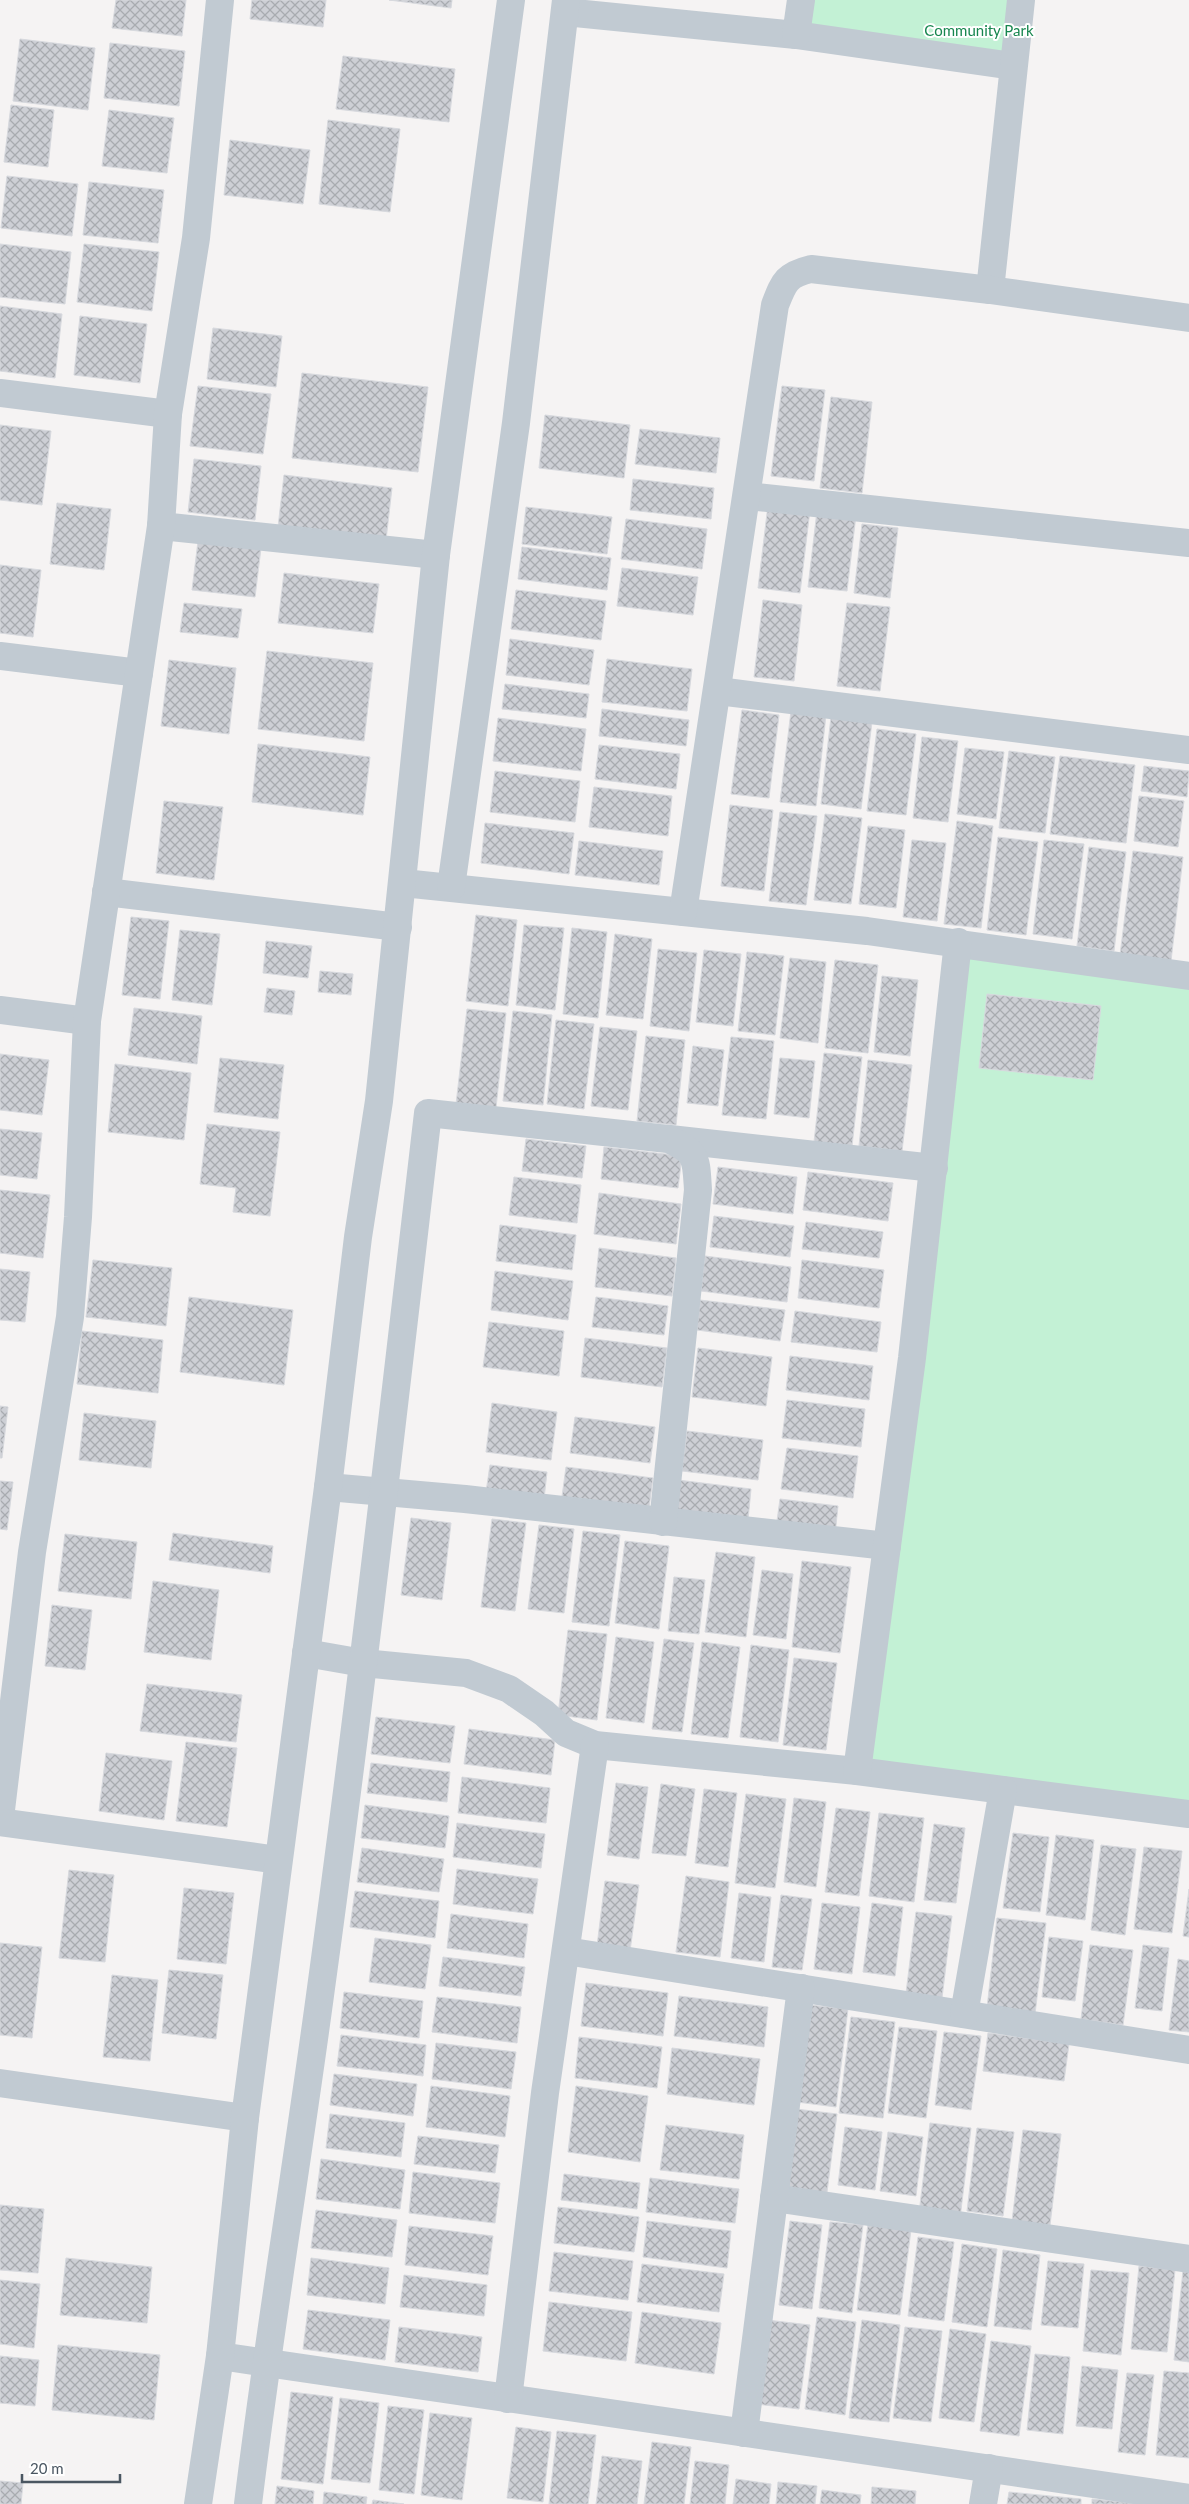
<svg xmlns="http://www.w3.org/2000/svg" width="1189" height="2504" font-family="Lato,sans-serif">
  <defs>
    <pattern id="building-cross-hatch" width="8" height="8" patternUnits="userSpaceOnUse" patternTransform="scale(1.25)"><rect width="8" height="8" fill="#cdcfd5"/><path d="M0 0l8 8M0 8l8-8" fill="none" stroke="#a8abb0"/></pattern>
  </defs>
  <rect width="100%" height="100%" fill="#f5f3f3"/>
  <g fill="#c3f1d5">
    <polygon points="801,0 1021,0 1013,66 796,35"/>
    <polygon points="965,949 1189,979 1189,1814 858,1771"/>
  </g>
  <g fill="url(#building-cross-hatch)" stroke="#d7d9de">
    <polygon points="116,0 186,0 182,36 112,28"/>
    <polygon points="252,0 326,0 323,27 250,19"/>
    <polygon points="389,0 452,0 451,8"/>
    <polygon points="20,39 95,48 88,110 13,101"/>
    <polygon points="110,43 185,51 179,106 104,98"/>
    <polygon points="343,56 455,69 449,122 336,109"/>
    <polygon points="11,105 54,110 48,167 4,162"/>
    <polygon points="109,110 174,118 167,173 102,166"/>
    <polygon points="328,120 400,129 390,212 319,204"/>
    <polygon points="230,140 310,150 303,204 224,195"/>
    <polygon points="7,176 78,184 72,236 1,228"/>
    <polygon points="89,182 164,190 158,243 83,235"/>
    <polygon points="0,244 71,252 65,304 0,297"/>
    <polygon points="84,244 159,252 152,311 77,302"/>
    <polygon points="0,306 62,314 55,378 0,371"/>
    <polygon points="80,316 147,324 140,383 74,375"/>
    <polygon points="213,328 282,336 276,387 207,379"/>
    <polygon points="302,373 428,387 418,472 292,458"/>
    <polygon points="198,386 271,394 263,454 190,446"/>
    <polygon points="782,386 825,390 814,481 771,476"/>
    <polygon points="831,397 872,402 862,493 820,488"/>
    <polygon points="545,415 630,425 624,478 539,468"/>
    <polygon points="0,425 51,431 42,505 0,500"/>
    <polygon points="640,429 720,438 716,473 635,464"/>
    <polygon points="194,459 261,466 255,520 188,512"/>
    <polygon points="284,475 392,488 386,540 278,527"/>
    <polygon points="633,479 714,488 711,519 630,510"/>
    <polygon points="57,503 111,509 104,570 50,564"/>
    <polygon points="768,505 810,510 800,593 758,588"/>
    <polygon points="526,507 612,517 607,554 522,544"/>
    <polygon points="817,511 856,515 847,591 808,587"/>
    <polygon points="626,519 707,529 702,569 621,559"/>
    <polygon points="862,524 898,528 890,598 854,593"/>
    <polygon points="199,533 262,540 255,597 192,590"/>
    <polygon points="522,547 611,558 607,590 518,579"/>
    <polygon points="0,565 41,570 33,637 0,633"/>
    <polygon points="622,568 698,577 693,615 617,606"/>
    <polygon points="284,573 379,584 373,633 278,623"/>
    <polygon points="516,590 606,601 601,640 511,629"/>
    <polygon points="763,600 802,605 794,681 754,677"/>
    <polygon points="184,603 242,609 238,638 180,632"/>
    <polygon points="847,603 890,607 880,691 837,686"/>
    <polygon points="510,639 594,650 589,685 506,675"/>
    <polygon points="267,651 373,663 364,741 258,729"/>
    <polygon points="607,659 692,669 687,711 602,702"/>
    <polygon points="169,660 236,668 229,734 161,726"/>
    <polygon points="505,684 589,694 586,718 502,709"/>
    <polygon points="602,709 689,720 686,746 599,736"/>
    <polygon points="742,710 779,715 769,798 731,794"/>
    <polygon points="791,711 826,715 816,806 780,802"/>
    <polygon points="831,717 872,722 861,809 821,804"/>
    <polygon points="498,718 586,729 581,771 493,761"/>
    <polygon points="877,729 916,734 906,815 867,811"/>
    <polygon points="922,737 958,741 948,822 913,818"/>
    <polygon points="258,744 370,757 363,815 252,802"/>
    <polygon points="599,745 680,754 676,789 595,779"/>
    <polygon points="965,748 1004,752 996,819 957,814"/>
    <polygon points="1009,751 1055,757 1045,833 999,828"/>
    <polygon points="1060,756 1135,765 1126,843 1050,834"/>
    <polygon points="1144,766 1189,771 1187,797 1141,791"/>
    <polygon points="495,771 580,781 575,822 490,812"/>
    <polygon points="594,787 672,796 668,836 589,827"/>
    <polygon points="1139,796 1184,801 1178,847 1134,841"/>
    <polygon points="164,801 223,807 214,880 156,873"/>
    <polygon points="730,805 773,810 764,891 721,886"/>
    <polygon points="780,812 817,816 806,905 769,901"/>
    <polygon points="825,814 862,818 851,904 814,900"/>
    <polygon points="957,821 993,826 981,928 944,924"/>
    <polygon points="485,823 574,833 569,874 481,863"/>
    <polygon points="868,826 905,830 896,908 859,904"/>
    <polygon points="998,837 1038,842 1026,935 987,930"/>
    <polygon points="912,840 946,843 937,921 903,917"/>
    <polygon points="1044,840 1084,844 1072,939 1033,934"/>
    <polygon points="579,841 663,851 659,885 575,875"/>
    <polygon points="1089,847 1126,852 1114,951 1077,946"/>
    <polygon points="1133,851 1183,857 1171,961 1120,955"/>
    <polygon points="476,915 517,920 508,1006 466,1001"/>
    <polygon points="131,917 169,921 160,999 122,995"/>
    <polygon points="524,925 564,928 555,1010 516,1005"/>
    <polygon points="572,928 607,932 598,1018 563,1014"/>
    <polygon points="180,930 220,934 212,1005 172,1000"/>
    <polygon points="615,934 652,939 643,1019 606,1015"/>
    <polygon points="266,941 312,946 308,978 263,973"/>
    <polygon points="658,949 697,953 689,1031 650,1026"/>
    <polygon points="704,950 741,954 733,1026 696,1022"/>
    <polygon points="747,952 784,956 775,1035 738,1031"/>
    <polygon points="790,958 826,962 818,1043 780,1038"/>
    <polygon points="835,960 878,965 868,1053 825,1048"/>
    <polygon points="320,971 353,974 351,995 318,992"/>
    <polygon points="882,976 918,980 910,1056 874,1052"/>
    <polygon points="267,988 295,991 292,1015 264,1012"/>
    <polygon points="987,994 1101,1006 1093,1080 979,1068"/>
    <polygon points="134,1008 202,1016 197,1064 128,1055"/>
    <polygon points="467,1009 506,1013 496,1108 456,1104"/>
    <polygon points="513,1011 552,1015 543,1105 503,1101"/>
    <polygon points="556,1020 594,1024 584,1109 547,1104"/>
    <polygon points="600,1027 637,1031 628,1110 591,1106"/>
    <polygon points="646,1036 685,1040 676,1125 637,1121"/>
    <polygon points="731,1037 774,1041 766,1119 722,1115"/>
    <polygon points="693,1046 724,1050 718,1106 687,1103"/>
    <polygon points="824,1053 862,1057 852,1146 814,1142"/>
    <polygon points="0,1054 49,1060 42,1115 0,1110"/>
    <polygon points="220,1058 284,1065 278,1119 214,1112"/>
    <polygon points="780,1058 815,1061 809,1118 774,1114"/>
    <polygon points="868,1060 912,1065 902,1151 859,1146"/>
    <polygon points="115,1064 191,1073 184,1140 108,1132"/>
    <polygon points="207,1124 280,1132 270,1216 233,1212 236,1188 200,1184"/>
    <polygon points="0,1129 42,1133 37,1179 0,1175"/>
    <polygon points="526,1139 586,1146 582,1178 522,1171"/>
    <polygon points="604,1147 682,1156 678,1188 601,1179"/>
    <polygon points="718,1167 797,1177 793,1214 713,1204"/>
    <polygon points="808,1172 893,1183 888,1221 803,1210"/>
    <polygon points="514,1177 581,1185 577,1223 509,1215"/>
    <polygon points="0,1190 50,1195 43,1258 0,1253"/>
    <polygon points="599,1193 681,1204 676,1244 594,1234"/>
    <polygon points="714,1216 794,1226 790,1257 710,1247"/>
    <polygon points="806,1222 883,1232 879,1258 802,1249"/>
    <polygon points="500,1225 576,1235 572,1270 496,1261"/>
    <polygon points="599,1248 676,1258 672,1296 595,1287"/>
    <polygon points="705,1256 791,1267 787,1302 701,1291"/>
    <polygon points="93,1260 172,1268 166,1326 86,1317"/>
    <polygon points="802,1260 884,1270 879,1308 798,1298"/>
    <polygon points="0,1269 30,1272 25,1322 0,1320"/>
    <polygon points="495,1271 573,1281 568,1320 491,1310"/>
    <polygon points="189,1297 293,1310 284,1385 180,1372"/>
    <polygon points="596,1297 668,1306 664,1335 592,1327"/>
    <polygon points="700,1300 785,1310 780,1341 697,1330"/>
    <polygon points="795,1311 881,1322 877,1352 791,1342"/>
    <polygon points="489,1322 564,1331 559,1376 483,1367"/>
    <polygon points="82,1331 163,1340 158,1393 77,1384"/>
    <polygon points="585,1338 667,1348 662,1387 581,1377"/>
    <polygon points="698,1348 772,1357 766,1406 692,1397"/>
    <polygon points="790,1356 873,1366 869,1400 786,1390"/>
    <polygon points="787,1400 865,1409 861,1447 782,1438"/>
    <polygon points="492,1403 557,1412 551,1460 486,1452"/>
    <polygon points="0,1406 8,1407 2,1458 0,1458"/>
    <polygon points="84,1413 156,1421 151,1468 79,1460"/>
    <polygon points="575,1417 655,1427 650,1463 570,1453"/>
    <polygon points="687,1431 763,1440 758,1480 682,1471"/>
    <polygon points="787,1448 858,1456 853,1498 781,1489"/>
    <polygon points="490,1465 547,1472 544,1499 486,1492"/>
    <polygon points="566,1467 653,1478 648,1515 561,1504"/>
    <polygon points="678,1480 751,1489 748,1520 674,1511"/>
    <polygon points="0,1481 13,1482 7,1530 0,1529"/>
    <polygon points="780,1499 838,1506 835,1535 776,1528"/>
    <polygon points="411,1518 451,1523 442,1600 401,1595"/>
    <polygon points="492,1519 526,1523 515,1611 481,1607"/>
    <polygon points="539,1525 574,1529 564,1613 528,1609"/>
    <polygon points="583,1531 620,1535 609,1626 572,1622"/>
    <polygon points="173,1533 273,1546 270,1573 169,1560"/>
    <polygon points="65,1534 137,1542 131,1599 58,1591"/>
    <polygon points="625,1541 669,1546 659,1629 615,1623"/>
    <polygon points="716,1552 755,1557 746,1637 705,1632"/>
    <polygon points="802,1561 851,1567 840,1653 792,1647"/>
    <polygon points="762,1570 793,1574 786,1639 753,1635"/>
    <polygon points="674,1577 705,1580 699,1634 668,1631"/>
    <polygon points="153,1581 219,1590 211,1660 144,1652"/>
    <polygon points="52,1605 92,1610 85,1670 45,1666"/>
    <polygon points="568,1630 607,1634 597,1720 558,1715"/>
    <polygon points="616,1637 654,1642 644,1723 606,1718"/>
    <polygon points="664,1639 694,1643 682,1732 652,1729"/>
    <polygon points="702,1642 740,1647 728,1738 691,1734"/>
    <polygon points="751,1645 789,1650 778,1742 740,1737"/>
    <polygon points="794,1658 837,1663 826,1750 783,1745"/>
    <polygon points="147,1684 242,1695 236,1742 140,1731"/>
    <polygon points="376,1717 455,1726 450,1763 371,1754"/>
    <polygon points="469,1729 555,1740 551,1775 464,1764"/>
    <polygon points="186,1742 237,1748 227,1827 176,1821"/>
    <polygon points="106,1753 172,1761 164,1820 99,1811"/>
    <polygon points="371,1763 450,1772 447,1802 367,1793"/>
    <polygon points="462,1777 550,1788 546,1823 458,1813"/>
    <polygon points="616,1783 648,1787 639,1859 607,1855"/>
    <polygon points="661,1784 695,1789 686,1856 652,1853"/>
    <polygon points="704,1789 737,1793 728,1867 695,1863"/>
    <polygon points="746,1794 786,1799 775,1888 735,1883"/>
    <polygon points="794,1798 826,1802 816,1887 784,1882"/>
    <polygon points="365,1805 449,1816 445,1848 361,1838"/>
    <polygon points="836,1808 870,1812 859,1896 825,1892"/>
    <polygon points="879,1813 924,1818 914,1902 869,1896"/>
    <polygon points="457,1823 545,1834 541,1868 453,1857"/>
    <polygon points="934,1824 965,1828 956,1903 924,1900"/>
    <polygon points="1013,1833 1049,1837 1040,1912 1003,1908"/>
    <polygon points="1056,1835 1094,1840 1085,1920 1046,1915"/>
    <polygon points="1101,1845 1136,1849 1125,1935 1091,1930"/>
    <polygon points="1144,1847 1182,1851 1172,1933 1134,1929"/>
    <polygon points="362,1848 444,1859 439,1892 357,1882"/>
    <polygon points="457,1869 538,1879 533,1914 453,1904"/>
    <polygon points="69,1870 114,1875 105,1962 59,1958"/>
    <polygon points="686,1876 729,1882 720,1957 676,1952"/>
    <polygon points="605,1881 639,1885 630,1951 597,1946"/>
    <polygon points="184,1888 234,1893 226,1964 177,1959"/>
    <polygon points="1189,1889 1189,1937 1183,1936"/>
    <polygon points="355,1891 439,1901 435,1938 350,1927"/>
    <polygon points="739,1893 771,1897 764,1962 731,1958"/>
    <polygon points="781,1895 812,1899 802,1970 772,1967"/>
    <polygon points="822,1903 860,1907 852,1974 814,1969"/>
    <polygon points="872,1903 903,1907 895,1976 863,1972"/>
    <polygon points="916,1912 952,1916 942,1998 906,1993"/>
    <polygon points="451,1914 528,1924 524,1958 447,1948"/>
    <polygon points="997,1918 1046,1923 1035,2014 987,2008"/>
    <polygon points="1049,1937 1083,1941 1075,2001 1042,1997"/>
    <polygon points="375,1938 431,1945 425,1989 369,1982"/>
    <polygon points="0,1943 42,1947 32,2038 0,2035"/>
    <polygon points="1090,1945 1133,1950 1123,2025 1081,2019"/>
    <polygon points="1143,1945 1169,1948 1162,2011 1135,2008"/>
    <polygon points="443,1957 525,1967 521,1996 439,1986"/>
    <polygon points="1178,1959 1189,1961 1189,2032 1169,2030"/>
    <polygon points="169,1970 223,1975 216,2039 162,2033"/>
    <polygon points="112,1975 158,1980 150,2061 103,2057"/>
    <polygon points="586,1983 668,1993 663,2036 581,2026"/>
    <polygon points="344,1992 423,2001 419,2038 340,2028"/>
    <polygon points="679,1996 768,2007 764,2047 674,2036"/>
    <polygon points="437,1997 521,2007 517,2043 432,2032"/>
    <polygon points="809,2005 848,2009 836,2107 797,2102"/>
    <polygon points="851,2017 895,2022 883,2118 839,2113"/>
    <polygon points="899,2027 937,2031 926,2118 888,2113"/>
    <polygon points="944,2032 981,2036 971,2110 935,2105"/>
    <polygon points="988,2033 1069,2044 1064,2081 983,2071"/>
    <polygon points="341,2035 426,2045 423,2076 337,2066"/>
    <polygon points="579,2037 662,2047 657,2088 575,2078"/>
    <polygon points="436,2043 516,2052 511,2089 432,2079"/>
    <polygon points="672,2048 760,2059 754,2105 667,2094"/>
    <polygon points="334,2074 417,2084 413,2116 330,2105"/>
    <polygon points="431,2086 510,2096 505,2137 426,2127"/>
    <polygon points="576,2086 648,2096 640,2162 568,2152"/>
    <polygon points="796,2109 837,2114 826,2200 785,2195"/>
    <polygon points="330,2114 405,2123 401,2157 326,2148"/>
    <polygon points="930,2123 971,2128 960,2218 919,2213"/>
    <polygon points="666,2125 744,2135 739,2179 660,2170"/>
    <polygon points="845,2127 882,2132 875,2190 838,2185"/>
    <polygon points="977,2128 1014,2132 1003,2216 967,2211"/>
    <polygon points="1023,2130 1061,2134 1050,2225 1012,2221"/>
    <polygon points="888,2132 923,2137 916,2196 880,2191"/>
    <polygon points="418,2136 499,2145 495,2173 414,2164"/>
    <polygon points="321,2159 405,2170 400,2209 316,2199"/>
    <polygon points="413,2172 500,2183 495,2223 409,2213"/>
    <polygon points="564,2174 640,2183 637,2209 561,2200"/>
    <polygon points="650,2178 739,2189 735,2223 646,2212"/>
    <polygon points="0,2205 44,2209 38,2273 0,2270"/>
    <polygon points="558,2207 639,2217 634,2252 554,2243"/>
    <polygon points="316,2210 397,2220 392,2257 311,2248"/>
    <polygon points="647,2221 731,2231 727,2268 643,2257"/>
    <polygon points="790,2221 822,2225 812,2309 779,2305"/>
    <polygon points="830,2222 863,2225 852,2313 819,2308"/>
    <polygon points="868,2224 911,2230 900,2315 857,2310"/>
    <polygon points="409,2226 493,2236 488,2275 405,2265"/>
    <polygon points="918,2237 954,2242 944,2321 908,2316"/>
    <polygon points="962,2244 997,2249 987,2327 952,2322"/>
    <polygon points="1003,2250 1040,2255 1031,2330 994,2326"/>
    <polygon points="554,2252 633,2261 628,2300 549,2291"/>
    <polygon points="66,2258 152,2267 147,2323 60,2315"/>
    <polygon points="311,2258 389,2268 385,2304 307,2295"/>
    <polygon points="1048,2261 1084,2264 1078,2328 1041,2325"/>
    <polygon points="642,2264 724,2274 719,2312 637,2302"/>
    <polygon points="1139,2266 1175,2270 1167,2352 1131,2349"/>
    <polygon points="1091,2270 1129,2273 1121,2355 1083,2351"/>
    <polygon points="1183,2270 1189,2271 1189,2362 1174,2360"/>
    <polygon points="404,2275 487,2285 484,2316 400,2307"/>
    <polygon points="0,2280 40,2284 34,2348 0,2344"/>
    <polygon points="549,2302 632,2312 626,2361 543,2351"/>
    <polygon points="308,2310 390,2320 385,2360 303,2349"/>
    <polygon points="642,2312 721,2323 714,2374 635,2363"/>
    <polygon points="817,2317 856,2322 845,2415 805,2409"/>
    <polygon points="767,2320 810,2325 799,2409 756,2404"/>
    <polygon points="862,2320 900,2325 889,2422 849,2418"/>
    <polygon points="399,2327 482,2337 478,2372 395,2362"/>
    <polygon points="905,2327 942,2331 931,2422 893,2418"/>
    <polygon points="950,2329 986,2334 974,2422 939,2418"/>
    <polygon points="991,2341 1031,2346 1019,2436 980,2431"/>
    <polygon points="58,2345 160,2355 154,2420 52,2410"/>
    <polygon points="1035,2354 1070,2357 1063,2434 1027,2430"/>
    <polygon points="0,2356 39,2360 35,2406 0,2403"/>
    <polygon points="1082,2366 1118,2370 1112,2429 1076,2426"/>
    <polygon points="1164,2371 1189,2373 1189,2458 1156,2455"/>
    <polygon points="1127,2373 1154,2375 1145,2455 1118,2452"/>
    <polygon points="291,2392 333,2397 323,2484 281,2479"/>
    <polygon points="340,2398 379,2403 370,2483 331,2479"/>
    <polygon points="388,2406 424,2410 414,2494 379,2490"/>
    <polygon points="430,2413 472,2418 462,2500 421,2495"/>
    <polygon points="516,2427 551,2432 543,2502 507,2498"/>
    <polygon points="557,2431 596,2435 588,2504 549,2504"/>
    <polygon points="652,2442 691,2447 684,2504 644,2504"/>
    <polygon points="602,2456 642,2461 637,2504 596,2504"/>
    <polygon points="695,2461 729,2465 725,2504 690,2504"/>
    <polygon points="736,2479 771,2484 769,2504 733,2504"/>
    <polygon points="0,2481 23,2483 21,2504 0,2504"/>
    <polygon points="778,2482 817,2486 815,2504 776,2504"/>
    <polygon points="277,2486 314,2491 313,2504 275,2504"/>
    <polygon points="872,2487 916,2491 915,2504 871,2504"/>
    <polygon points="822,2490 861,2495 860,2504 820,2504"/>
    <polygon points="324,2492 367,2497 366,2504 323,2504"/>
    <polygon points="1009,2492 1081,2499 1081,2504 1007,2504"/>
    <polygon points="1092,2499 1141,2504 1092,2504"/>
    <polygon points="373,2500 404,2504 372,2504"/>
  </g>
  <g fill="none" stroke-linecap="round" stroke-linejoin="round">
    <g stroke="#c1cad2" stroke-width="28">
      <polyline points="565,12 796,35 1013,66"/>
      <polyline points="796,35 801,0"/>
      <polyline points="990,290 1021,0"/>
      <polyline points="0,393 168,414"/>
      <polyline points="748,496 1189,543"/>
      <polyline points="161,526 436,555"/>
      <polyline points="0,656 139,673"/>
      <polyline points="718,691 1189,750"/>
      <polyline points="403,883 867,931 1189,976"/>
      <polyline points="451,887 516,423 566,0"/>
      <polyline points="106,892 398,927"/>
      <path d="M683 912 775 305C784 282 786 275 811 269L990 290 1189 318"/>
      <polyline points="0,1010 87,1021"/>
      <polyline points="670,1139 934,1168"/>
      <polyline points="328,1487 465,1499 887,1546"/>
      <polyline points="306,1653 363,1663 466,1673 509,1689 544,1713 566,1733 595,1745 857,1771 1189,1814"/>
      <polyline points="857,1771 912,1358 958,942"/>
      <polyline points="0,1818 32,1552 70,1317 78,1217 87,1021 161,526 168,414 196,238 220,0"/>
      <polyline points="0,1822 278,1860"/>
      <polyline points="566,1951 1189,2050"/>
      <polyline points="964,2014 1003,1790"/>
      <polyline points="0,2083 245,2118"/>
      <polyline points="774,2198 1189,2259"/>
      <polyline points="220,2356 1189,2498"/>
      <polyline points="508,2399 545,2093 595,1745"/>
      <polyline points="744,2433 801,1988"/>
      <path d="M248 2504C269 2331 298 2160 321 1988 361 1697 394 1405 428 1113L668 1139C698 1152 696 1159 698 1190L663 1522"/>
      <polyline points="983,2504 989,2468"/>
    </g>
    <polyline stroke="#c1cad2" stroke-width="28" points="198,2504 220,2356 245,2118 328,1487 358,1237 379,1101 436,555 511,0"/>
  </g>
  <g text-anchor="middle" stroke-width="4" stroke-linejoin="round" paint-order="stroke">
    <g font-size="15" fill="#17864f" stroke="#fff">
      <text x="979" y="36">Community Park</text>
    </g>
  </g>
  <path d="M22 2474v8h98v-8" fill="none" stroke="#4a5661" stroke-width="2.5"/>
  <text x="30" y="2474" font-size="15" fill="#4a5661" stroke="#ffffff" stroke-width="4" paint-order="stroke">20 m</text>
</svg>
